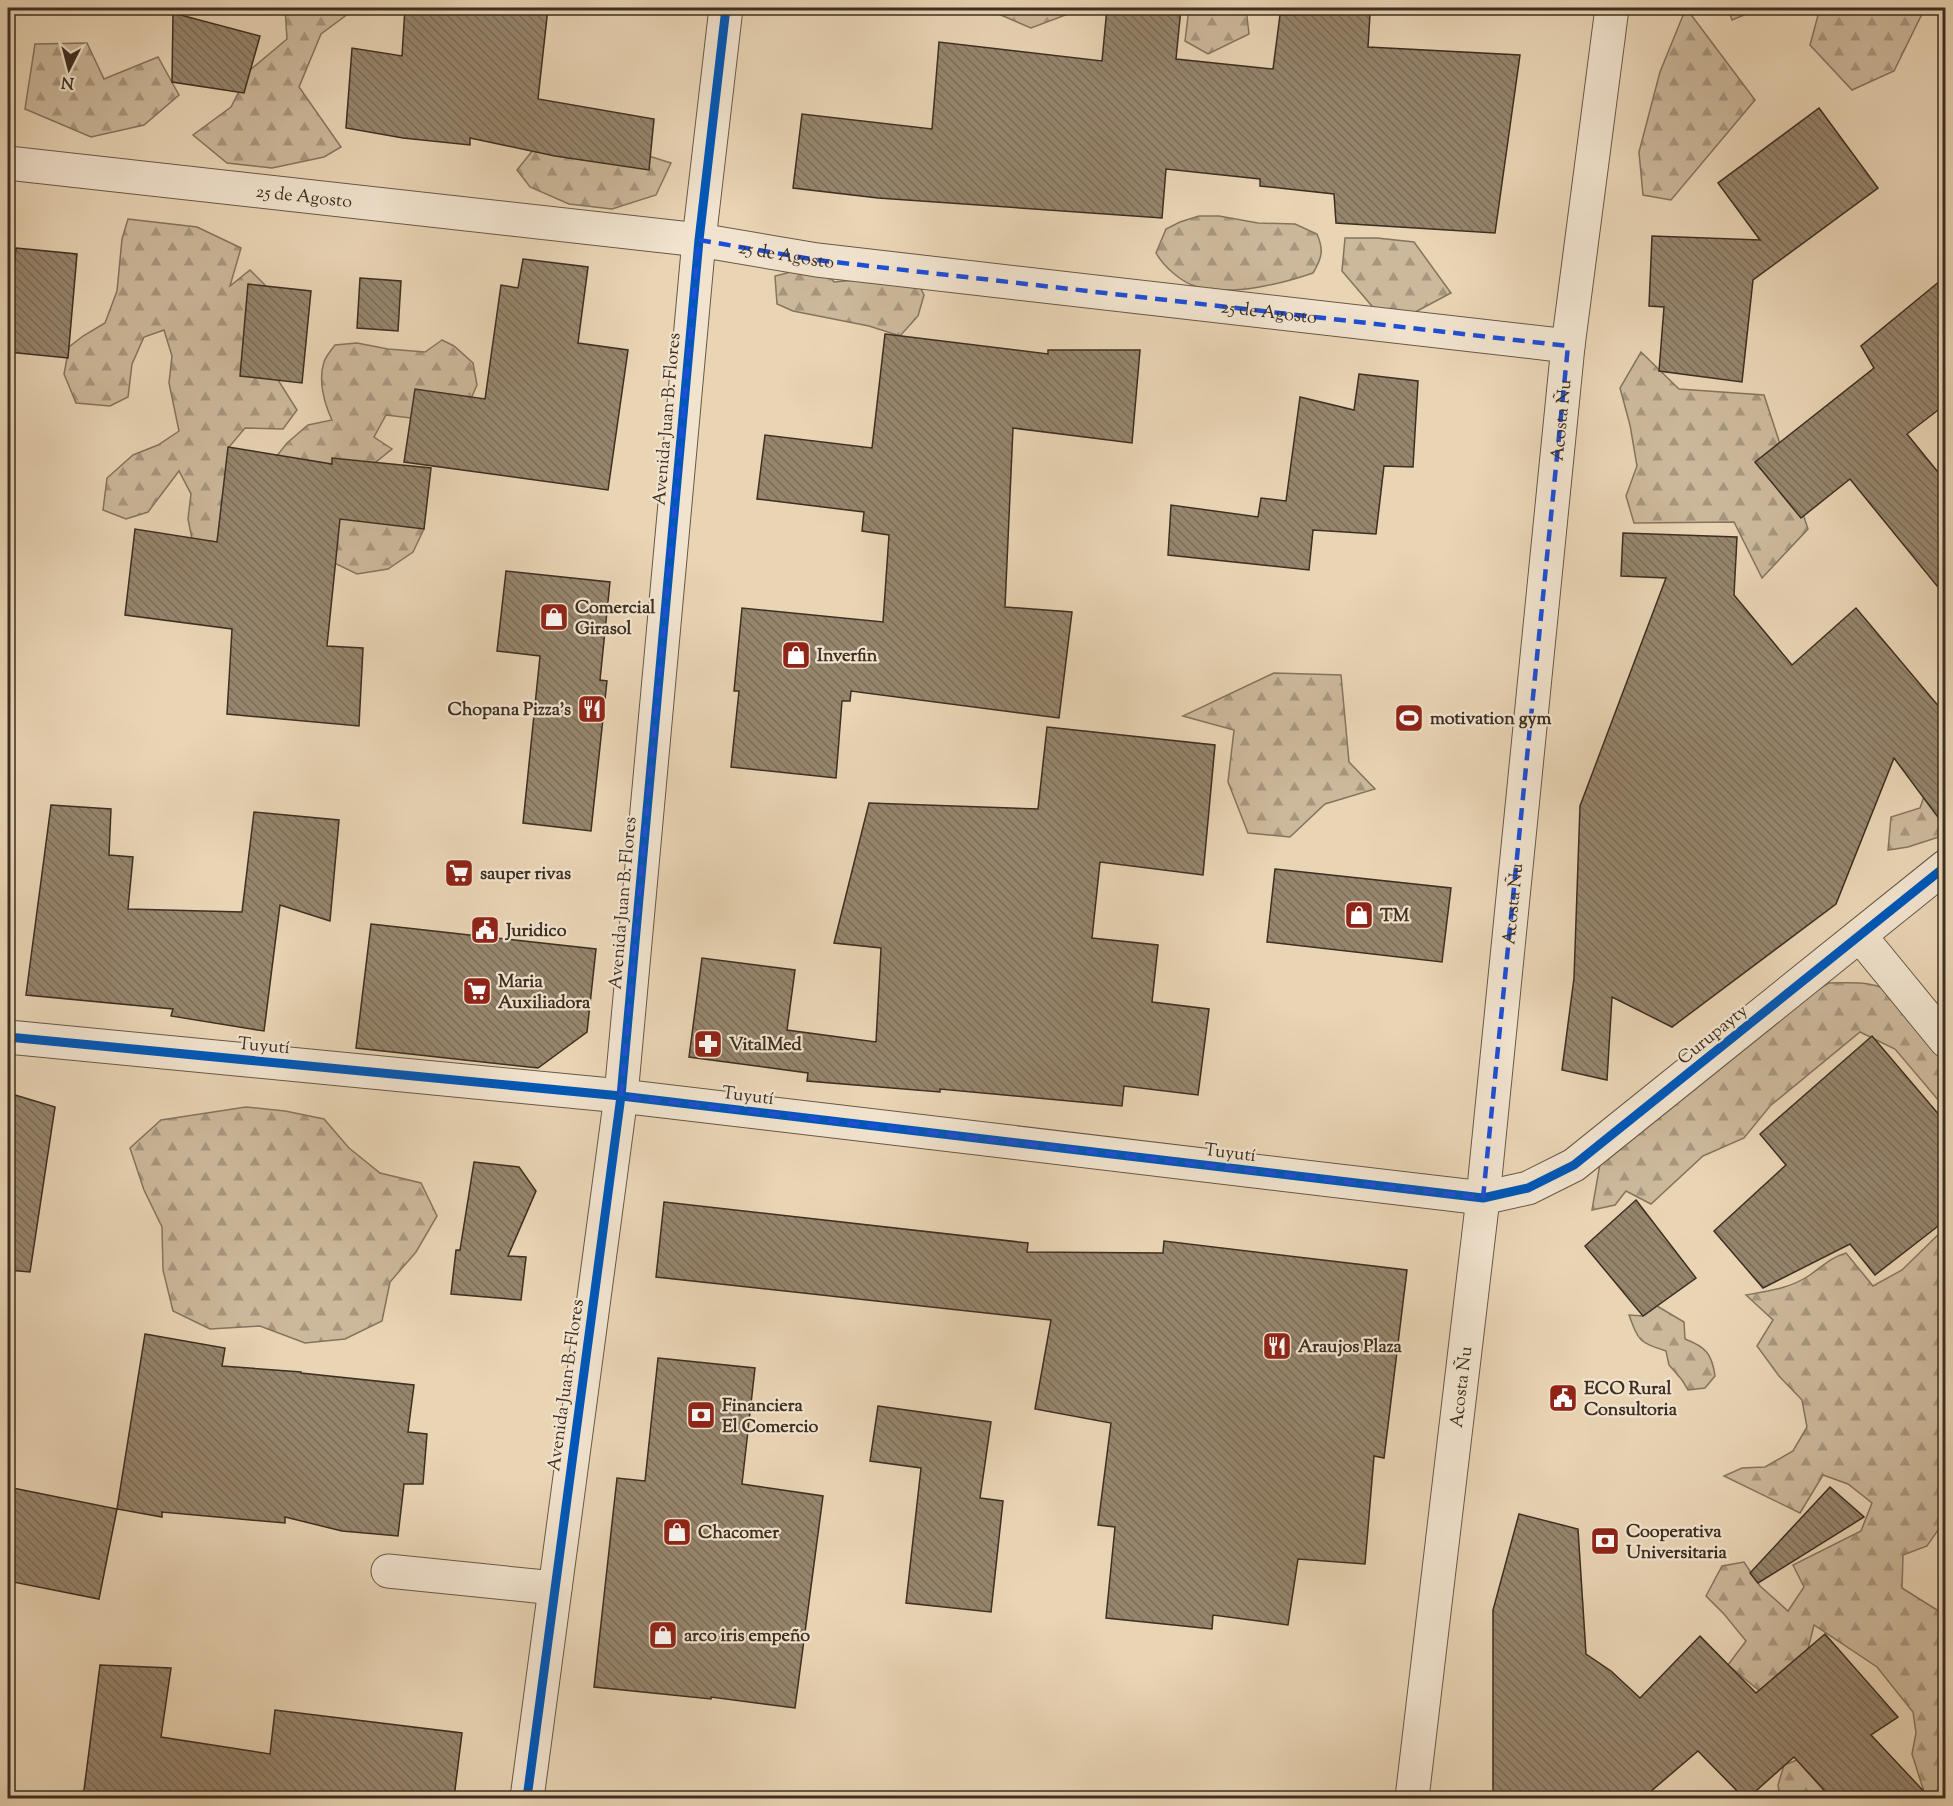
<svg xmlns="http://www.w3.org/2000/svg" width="1953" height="1806" font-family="'Sorts Mill Goudy',serif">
  <defs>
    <pattern id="forest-firs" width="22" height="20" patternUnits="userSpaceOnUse" patternTransform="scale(1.5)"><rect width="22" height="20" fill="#ccb89b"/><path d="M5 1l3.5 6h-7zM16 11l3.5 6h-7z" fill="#a7967e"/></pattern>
    <pattern id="building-back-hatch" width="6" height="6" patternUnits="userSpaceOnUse" patternTransform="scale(1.5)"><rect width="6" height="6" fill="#96856d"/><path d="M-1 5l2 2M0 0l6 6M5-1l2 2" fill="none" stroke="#7c6d59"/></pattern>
  </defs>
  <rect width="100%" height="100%" fill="#e9d4b4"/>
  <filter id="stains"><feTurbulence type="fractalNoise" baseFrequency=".00333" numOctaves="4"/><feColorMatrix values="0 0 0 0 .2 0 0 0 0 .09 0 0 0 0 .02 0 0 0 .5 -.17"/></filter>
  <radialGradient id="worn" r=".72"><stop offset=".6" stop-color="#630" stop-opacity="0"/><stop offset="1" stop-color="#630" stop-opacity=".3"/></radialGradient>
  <g fill="url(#forest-firs)" stroke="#84745e" stroke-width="1.5">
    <polygon points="285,8 356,8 321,34 299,87 341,147 324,157 272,168 227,163 193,135 231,107 250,70 287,39"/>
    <polygon points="989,8 1075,8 1076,11 1031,28 989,10"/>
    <polygon points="1189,8 1246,8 1249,34 1208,54 1185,41"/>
    <polygon points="1686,8 1755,100 1671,200 1643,195 1639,152 1660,72"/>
    <polygon points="1728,8 1761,8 1732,20"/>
    <polygon points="1820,8 1922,8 1921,16 1894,71 1852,90 1810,45"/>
    <polygon points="87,43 104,79 158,57 179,95 144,125 91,137 25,109 35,44"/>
    <polygon points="620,147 671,163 656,195 612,209 569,204 530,187 517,170 533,150"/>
    <path d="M1199 216H1219L1258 223 1295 224 1317 234C1324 250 1322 258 1313 273 1281 284 1233 296 1198 287 1182 283 1164 267 1156 253L1166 229 1180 222Z"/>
    <polygon points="128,219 197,227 241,248 230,286 250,270 266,286 273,372 297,410 283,429 245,428 229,447 241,468 222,543 192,539 188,519 191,494 179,471 148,512 126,519 103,510 107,478 133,455 158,445 179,431 169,383 172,356 164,330 144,337 132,364 128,397 110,406 76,403 64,374 69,347 83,336 105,323 117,291 122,239"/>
    <polygon points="1345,238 1377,238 1414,242 1451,293 1389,326 1342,271"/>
    <polygon points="817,260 834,282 877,278 912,271 924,295 918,316 900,336 869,326 793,311 777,304 775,276 787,273"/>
    <path d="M442 340 454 346 473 363 477 385 462 419 427 437 411 418 386 415 374 437 392 449 376 462 403 508 424 529 413 552 388 569 357 574 328 560 272 462 287 443 308 425 332 420C324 403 318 380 324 362 326 356 331 350 335 345L357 343 388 349 425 352Z"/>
    <polygon points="1641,352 1679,389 1764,395 1808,529 1762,578 1734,522 1634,523 1626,496 1637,466 1630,425 1620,388"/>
    <polygon points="1274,673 1341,675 1349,762 1375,789 1325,804 1290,837 1248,833 1228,782 1234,730 1183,716"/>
    <polygon points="1945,746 1945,835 1908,847 1888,850 1891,817 1920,808 1936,762"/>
    <path d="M1829 983C1845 983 1864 981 1880 987 1892 992 1934 1045 1945 1058V1108L1895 1049 1860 1032 1770 1106 1744 1138 1703 1156 1651 1204 1626 1191 1615 1205 1592 1210 1601 1158 1804 997Z"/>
    <polygon points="246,1107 285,1111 324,1119 349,1148 380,1173 421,1183 437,1216 416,1252 390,1282 382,1321 345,1339 305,1343 260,1326 210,1329 173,1311 163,1270 162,1227 144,1190 130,1148 161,1120"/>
    <path d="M1945 1228V1520L1927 1546 1903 1555 1902 1588 1945 1615V1798H1926L1912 1754 1916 1733 1913 1712 1877 1667 1814 1625 1808 1649 1774 1703 1728 1665 1746 1641 1724 1614 1706 1596 1722 1566 1744 1562 1760 1586 1788 1611 1804 1587 1793 1565 1861 1531 1872 1503 1848 1484 1823 1475 1800 1513 1724 1476 1742 1468 1765 1467 1793 1451 1807 1427 1802 1400 1779 1376 1757 1346 1773 1320 1746 1295C1769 1291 1791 1288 1810 1275 1824 1265 1830 1258 1846 1253L1873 1286 1902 1270Z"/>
    <path d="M1657 1306 1684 1322 1685 1339C1706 1347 1712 1354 1715 1376L1705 1388 1688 1390 1682 1380 1669 1365 1666 1351C1639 1342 1639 1342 1629 1315L1643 1316Z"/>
    <polygon points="1826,1757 1850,1781 1846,1798 1780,1798 1778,1785 1784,1765 1797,1760"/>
  </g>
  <g fill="url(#building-back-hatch)" stroke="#3d2f21" stroke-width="1.5">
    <polygon points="405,8 548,8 538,99 654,119 649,170 555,156 470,138 470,145 403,138 346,128 352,48 402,56"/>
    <polygon points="1107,8 1181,8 1176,59 1273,69 1280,15 1370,14 1368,47 1520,55 1495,233 1336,223 1334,194 1260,186 1260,179 1166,169 1162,218 878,198 793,188 802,114 932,129 939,42 1102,61"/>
    <polygon points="173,13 260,36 244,93 172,82"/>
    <polygon points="1819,108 1878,188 1753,280 1742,382 1659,371 1664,307 1649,306 1652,236 1760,240 1718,183"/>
    <polygon points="16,248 77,254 68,358 8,352 8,330"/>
    <polygon points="523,259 588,267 578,343 628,350 608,490 404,462 415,389 485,399 501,285 518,288"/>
    <polygon points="1946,276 1946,404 1907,434 1946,482 1946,597 1850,479 1801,518 1755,462 1874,368 1861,346"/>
    <polygon points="360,278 401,281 398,331 357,328"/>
    <polygon points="248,284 311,291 302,383 240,376"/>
    <polygon points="885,334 1048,354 1048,350 1140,350 1132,443 1013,428 1005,607 1072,612 1059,718 851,691 850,701 842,701 836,778 731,767 739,691 734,691 742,608 883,622 889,535 862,531 864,512 757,499 765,435 872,448"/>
    <polygon points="1359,374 1418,381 1413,467 1384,466 1376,534 1313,530 1309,570 1168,555 1171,505 1258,517 1261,498 1286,501 1300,397 1354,410"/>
    <polygon points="228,447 332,464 332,458 431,468 424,529 340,519 327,646 363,648 359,726 227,714 232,629 125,615 135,529 217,542"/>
    <polygon points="1623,533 1737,537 1734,595 1792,665 1856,608 1946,715 1946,828 1894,758 1836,904 1672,1027 1612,997 1607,1080 1562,1070 1574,978 1580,806 1666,578 1621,576"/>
    <polygon points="506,571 610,582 600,680 607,681 591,831 523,823 540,656 497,651"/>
    <polygon points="1047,727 1215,745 1203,875 1100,862 1092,938 1158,945 1152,1002 1209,1009 1198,1095 1124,1086 1122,1106 940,1089 940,1092 807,1081 808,1073 689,1057 702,958 795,970 787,1030 876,1042 881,948 834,943 869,803 1038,809"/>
    <polygon points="51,805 111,809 109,855 133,857 128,909 242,912 254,812 339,820 330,921 280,905 264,1031 171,1016 173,1009 26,995"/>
    <polygon points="1275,869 1451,888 1442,962 1267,942"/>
    <polygon points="371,924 596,949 587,1032 538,1068 356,1048"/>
    <polygon points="1872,1036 1946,1123 1946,1220 1875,1275 1850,1244 1763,1288 1714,1231 1786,1165 1760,1134"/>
    <polygon points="15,1095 55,1107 30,1272 8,1270 8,1139"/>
    <polygon points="474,1162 519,1167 536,1191 508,1256 526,1257 521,1300 451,1294 456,1250 460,1250"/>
    <polygon points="1636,1200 1696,1278 1643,1316 1585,1246"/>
    <polygon points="664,1202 1028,1243 1027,1252 1163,1253 1164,1241 1407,1270 1384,1458 1374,1456 1365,1564 1298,1559 1288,1625 1213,1615 1212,1629 1106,1618 1115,1527 1098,1525 1111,1423 1035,1409 1051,1320 656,1277"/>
    <polygon points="145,1334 225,1348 222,1366 301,1372 301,1373 414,1385 408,1432 427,1434 423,1484 404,1484 398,1536 342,1531 285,1517 285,1523 162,1512 162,1517 117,1509"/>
    <polygon points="658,1358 755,1368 742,1484 823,1496 795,1708 711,1697 711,1699 594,1687 617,1478 645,1481"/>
    <polygon points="878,1406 991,1422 980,1498 1003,1501 991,1612 906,1603 921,1468 870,1461"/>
    <polygon points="8,1487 117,1509 99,1599 8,1581"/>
    <polygon points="1830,1487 1864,1517 1758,1583 1750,1573"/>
    <polygon points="1519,1514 1578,1529 1586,1654 1611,1671 1640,1698 1700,1636 1756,1693 1825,1634 1898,1717 1871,1735 1930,1798 1831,1798 1794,1757 1748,1798 1744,1798 1698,1751 1643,1798 1493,1798 1493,1610"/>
    <polygon points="100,1665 171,1668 161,1737 270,1754 275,1710 462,1733 454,1798 83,1798"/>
  </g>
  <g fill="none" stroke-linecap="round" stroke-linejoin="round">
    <g stroke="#685846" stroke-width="35">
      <g id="minor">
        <path id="s1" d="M8 163 699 240 817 260 1568 346"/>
        <polyline points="1860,936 1946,1041"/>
        <polyline points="8,1037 621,1096 1483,1198 1528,1188 1574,1165 1946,866"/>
        <polyline points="388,1571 555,1588"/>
        <polyline points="527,1798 621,1096 699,240 726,8"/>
        <path id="s2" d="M1412 1798 1483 1198 1568 346 1612 8"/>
      </g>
    </g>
    <use href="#minor" stroke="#f1e3ce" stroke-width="33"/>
    <g stroke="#f1e3ce" stroke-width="13">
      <g id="cycleway">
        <polyline points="8,1037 621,1096 1483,1198 1528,1188 1574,1165 1946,866"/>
        <polyline points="527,1798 621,1096 699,240 726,8"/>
      </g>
    </g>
    <use href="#cycleway" stroke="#0057b8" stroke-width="9"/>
  </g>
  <path fill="none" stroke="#1d4ed8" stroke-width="4.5" stroke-dasharray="12 8" stroke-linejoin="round" d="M699 240 817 260 1568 346 1483 1198 621 1096Z"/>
  <defs>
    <g id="shop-square" transform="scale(1.5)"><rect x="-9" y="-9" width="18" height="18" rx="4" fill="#8f2418" stroke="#f1e3ce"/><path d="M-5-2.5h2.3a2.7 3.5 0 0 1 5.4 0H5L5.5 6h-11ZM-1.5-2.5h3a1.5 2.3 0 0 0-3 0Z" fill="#fff"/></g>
    <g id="restaurant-square" transform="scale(1.5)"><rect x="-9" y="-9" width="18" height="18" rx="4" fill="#8f2418" stroke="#f1e3ce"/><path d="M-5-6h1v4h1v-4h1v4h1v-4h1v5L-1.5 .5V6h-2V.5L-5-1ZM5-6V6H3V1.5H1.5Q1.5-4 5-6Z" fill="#fff"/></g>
    <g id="stadium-square" transform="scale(1.5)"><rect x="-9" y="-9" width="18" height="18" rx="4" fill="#8f2418" stroke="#f1e3ce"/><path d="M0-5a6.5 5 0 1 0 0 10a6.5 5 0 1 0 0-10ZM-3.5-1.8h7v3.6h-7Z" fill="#fff"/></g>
    <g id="supermarket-square" transform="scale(1.5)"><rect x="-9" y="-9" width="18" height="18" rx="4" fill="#8f2418" stroke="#f1e3ce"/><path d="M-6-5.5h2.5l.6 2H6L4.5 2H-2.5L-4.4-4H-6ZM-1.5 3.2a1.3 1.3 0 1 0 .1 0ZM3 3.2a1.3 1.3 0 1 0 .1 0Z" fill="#fff"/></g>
    <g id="civic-square" transform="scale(1.5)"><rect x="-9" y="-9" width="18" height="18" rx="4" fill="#8f2418" stroke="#f1e3ce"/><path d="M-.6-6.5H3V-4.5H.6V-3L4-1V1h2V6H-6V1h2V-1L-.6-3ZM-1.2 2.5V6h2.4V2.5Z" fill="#fff"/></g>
    <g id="pharmacy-square" transform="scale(1.5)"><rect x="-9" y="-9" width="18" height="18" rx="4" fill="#8f2418" stroke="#f1e3ce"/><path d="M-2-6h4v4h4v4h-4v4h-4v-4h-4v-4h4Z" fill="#fff"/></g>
    <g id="bank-square" transform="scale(1.5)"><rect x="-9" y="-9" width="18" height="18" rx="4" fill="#8f2418" stroke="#f1e3ce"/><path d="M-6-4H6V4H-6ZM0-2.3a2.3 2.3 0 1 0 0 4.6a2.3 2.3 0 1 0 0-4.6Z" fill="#fff"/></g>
  </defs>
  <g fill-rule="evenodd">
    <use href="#shop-square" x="554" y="617"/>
    <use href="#shop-square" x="796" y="655"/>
    <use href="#restaurant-square" x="592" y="709"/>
    <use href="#stadium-square" x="1409" y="718"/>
    <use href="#supermarket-square" x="459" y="873"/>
    <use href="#shop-square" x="1359" y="915"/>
    <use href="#civic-square" x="485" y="930"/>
    <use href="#supermarket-square" x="477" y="991"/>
    <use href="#pharmacy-square" x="708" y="1044"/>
    <use href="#restaurant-square" x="1277" y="1346"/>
    <use href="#civic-square" x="1563" y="1398"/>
    <use href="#bank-square" x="701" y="1415"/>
    <use href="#shop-square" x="677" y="1532"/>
    <use href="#bank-square" x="1605" y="1541"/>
    <use href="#shop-square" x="663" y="1635"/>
  </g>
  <g text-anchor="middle" stroke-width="4.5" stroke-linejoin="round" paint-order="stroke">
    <g font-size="18" fill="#3d2f21" stroke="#f1e3ce">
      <text dy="6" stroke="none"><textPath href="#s1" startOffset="298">25 de Agosto</textPath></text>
      <text dy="6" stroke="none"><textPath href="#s1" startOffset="784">25 de Agosto</textPath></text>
      <text dy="6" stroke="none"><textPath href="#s1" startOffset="1270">25 de Agosto</textPath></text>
      <text transform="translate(666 419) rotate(-85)" y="6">Avenida Juan B. Flores</text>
      <text dy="6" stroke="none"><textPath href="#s2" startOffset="1386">Acosta Ñu</textPath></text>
      <text transform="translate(622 903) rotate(-85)" y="6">Avenida Juan B. Flores</text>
      <text dy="6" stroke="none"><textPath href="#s2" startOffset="900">Acosta Ñu</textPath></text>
      <text transform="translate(1712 1034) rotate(-39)" y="6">Curupayty</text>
      <text transform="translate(264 1045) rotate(5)" y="6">Tuyutí</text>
      <text transform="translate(748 1095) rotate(7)" y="6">Tuyutí</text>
      <text transform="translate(1230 1152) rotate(7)" y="6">Tuyutí</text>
      <text transform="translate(565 1385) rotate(-82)" y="6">Avenida Juan B. Flores</text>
      <text dy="6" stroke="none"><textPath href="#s2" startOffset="414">Acosta Ñu</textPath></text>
    </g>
    <g font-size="18" font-weight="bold" fill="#3d2f21" stroke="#f1e3ce" text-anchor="start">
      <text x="575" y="613">Comercial<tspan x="575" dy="21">Girasol</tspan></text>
      <text x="817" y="661">Inverfin</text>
      <text x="571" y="715" text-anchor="end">Chopana Pizza's</text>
      <text x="1430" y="724">motivation gym</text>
      <text x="480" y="879">sauper rivas</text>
      <text x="1380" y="921">TM</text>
      <text x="506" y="936">Juridico</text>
      <text x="498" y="987">Maria<tspan x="498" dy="21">Auxiliadora</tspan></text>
      <text x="729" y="1050">VitalMed</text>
      <text x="1298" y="1352">Araujos Plaza</text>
      <text x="1584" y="1394">ECO Rural<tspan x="1584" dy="21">Consultoria</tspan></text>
      <text x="722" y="1411">Financiera<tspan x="722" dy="21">El Comercio</tspan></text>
      <text x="1626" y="1537">Cooperativa<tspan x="1626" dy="21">Universitaria</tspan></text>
      <text x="698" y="1538">Chacomer</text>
      <text x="684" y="1641">arco iris empeño</text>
    </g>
  </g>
  <rect width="1953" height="1806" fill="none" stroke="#e9d4b4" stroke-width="30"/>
  <rect x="9" y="9" width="1935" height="1788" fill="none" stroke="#3d2f21" stroke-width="3"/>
  <rect x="15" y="15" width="1923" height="1776" fill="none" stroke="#3d2f21" stroke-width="1.5"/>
  <g transform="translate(69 69) rotate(186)" stroke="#f1e3ce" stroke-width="4.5" paint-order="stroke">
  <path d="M0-4.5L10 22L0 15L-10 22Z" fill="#3d2f21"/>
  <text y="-9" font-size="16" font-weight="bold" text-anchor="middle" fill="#3d2f21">N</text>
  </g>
  <rect width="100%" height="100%" filter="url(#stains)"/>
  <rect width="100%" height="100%" fill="url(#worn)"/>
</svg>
